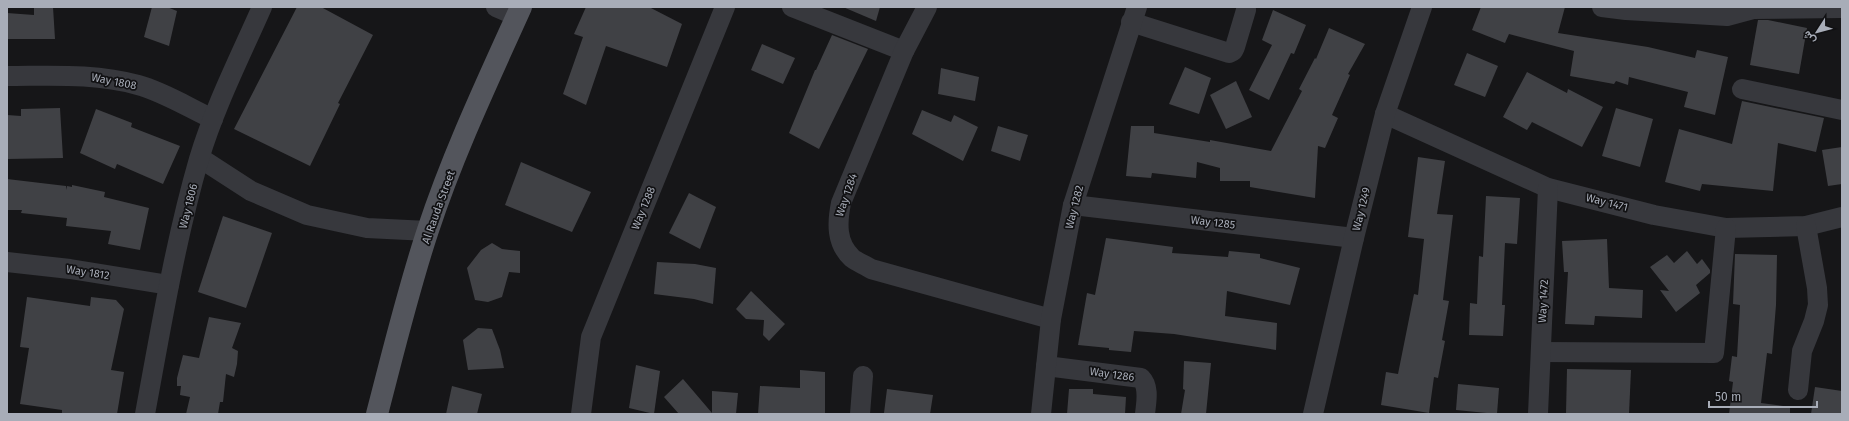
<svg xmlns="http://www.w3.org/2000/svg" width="1849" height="421" font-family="'Fira Sans',Vazirmatn,sans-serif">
  <rect width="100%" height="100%" fill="#161618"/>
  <g fill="#404145">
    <polygon points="34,7 53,7 55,39 7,39 7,13 34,15"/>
    <polygon points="152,7 167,7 177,11 169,46 144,37"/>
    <polygon points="297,7 321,7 373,35 338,103 340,104 310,166 234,129"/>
    <polygon points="586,7 649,7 682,24 667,67 606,46 586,105 563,94 583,37 574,34"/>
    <polygon points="843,7 880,7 876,21"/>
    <polygon points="1481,7 1565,7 1558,33 1648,47 1695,58 1697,50 1728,57 1715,115 1684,107 1688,92 1629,77 1628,85 1616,81 1614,84 1570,76 1574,51 1509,34 1505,43 1472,30"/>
    <polygon points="1273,10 1306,25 1294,54 1291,53 1269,100 1249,90 1272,45 1262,40"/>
    <polygon points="1758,20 1768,20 1807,28 1799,74 1750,65"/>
    <polygon points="1329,28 1365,44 1348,74 1350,75 1332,115 1338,118 1325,148 1318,146 1315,198 1250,187 1250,181 1220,181 1220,168 1197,162 1196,178 1152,173 1151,178 1126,176 1131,126 1154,126 1154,133 1210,142 1210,140 1271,151 1302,91 1299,89 1315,58 1316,59"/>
    <polygon points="832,35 868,49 819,149 789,133 815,70 816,70"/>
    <polygon points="762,44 795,58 783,84 751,70"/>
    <polygon points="1467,53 1498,66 1485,97 1454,85"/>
    <polygon points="1185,67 1211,78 1199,114 1169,104"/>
    <polygon points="941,68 979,77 975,101 938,94"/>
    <polygon points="1527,72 1567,93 1568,89 1603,107 1582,147 1532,122 1527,130 1503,117"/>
    <polygon points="1236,81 1252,117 1226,129 1210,95"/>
    <polygon points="1742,101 1824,118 1816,152 1778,143 1773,191 1702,184 1700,191 1665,182 1679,129 1732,144"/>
    <polygon points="60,108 63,158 7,159 7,115 21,116 21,109"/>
    <polygon points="1616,108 1653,119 1640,167 1602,156"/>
    <polygon points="96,109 132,123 131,127 180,146 163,184 117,164 115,169 80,153"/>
    <polygon points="922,110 951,122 954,115 978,127 963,161 912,134"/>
    <polygon points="998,126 1028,135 1020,161 991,151"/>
    <polygon points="1842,147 1842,184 1828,186 1822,150"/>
    <polygon points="1418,157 1445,161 1437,214 1453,215 1443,300 1449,301 1442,340 1445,341 1438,378 1434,377 1429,413 1381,405 1386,372 1398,374 1414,294 1418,295 1424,239 1408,237"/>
    <polygon points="521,162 591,192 572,232 505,205"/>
    <polygon points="7,179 66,186 66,190 67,186 72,187 72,185 105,192 104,197 149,208 140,250 108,244 111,231 66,226 67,218 21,213 22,210 7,210"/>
    <polygon points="689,193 716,207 700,249 669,233"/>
    <polygon points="1486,196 1520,198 1517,244 1505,243 1502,305 1505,305 1503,336 1469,335 1470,303 1477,304 1479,256 1483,257"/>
    <polygon points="223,216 272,233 246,308 198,292"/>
    <polygon points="1106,238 1173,247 1172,253 1228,257 1229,251 1260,254 1260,258 1300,268 1290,305 1227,291 1225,316 1277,323 1276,350 1174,334 1134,331 1131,352 1109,350 1109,348 1078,345 1087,293 1095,295"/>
    <polygon points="1607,239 1609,288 1643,290 1642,318 1595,316 1594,325 1565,324 1568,272 1564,272 1562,241"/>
    <polygon points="492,243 502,249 520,251 520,273 509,272 502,297 488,302 475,300 467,268 481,250"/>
    <polygon points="1687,251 1697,264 1702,259 1710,270 1710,273 1696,285 1700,293 1676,312 1660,290 1669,291 1650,267 1667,255 1674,263"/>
    <polygon points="1735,254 1777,255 1776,305 1772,354 1767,353 1761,403 1790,407 1790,414 1729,414 1733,382 1729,381 1732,356 1737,357 1740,305 1733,304"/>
    <polygon points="657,262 695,264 716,268 713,304 694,299 654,294"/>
    <polygon points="751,291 785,324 769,341 763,335 764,320 746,319 736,309"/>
    <polygon points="27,297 90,306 91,297 116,300 124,309 111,370 124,372 117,414 62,414 62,410 20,404 29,348 20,347"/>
    <polygon points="209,317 241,323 232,348 238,351 237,364 234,377 226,374 223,402 220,402 218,414 186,414 190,397 180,395 181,386 177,386 177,378 183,355 199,358"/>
    <polygon points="478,328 492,329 500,350 504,368 468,370 463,340"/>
    <polygon points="1184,361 1211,363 1206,414 1181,414 1185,390 1183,389"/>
    <polygon points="636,365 660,371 654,414 629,408"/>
    <polygon points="1567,369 1631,370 1629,414 1566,414"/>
    <polygon points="800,370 825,372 825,414 758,414 760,386 800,388"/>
    <polygon points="683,379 712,413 712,391 738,393 736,414 679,414 664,397"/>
    <polygon points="1458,384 1499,388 1497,414 1456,410"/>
    <polygon points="452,386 482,394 477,414 446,414"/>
    <polygon points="1815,387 1842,391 1842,414 1811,414"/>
    <polygon points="887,389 933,395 930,414 884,413"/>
    <polygon points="1069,389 1093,389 1093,394 1126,397 1125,414 1067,414"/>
  </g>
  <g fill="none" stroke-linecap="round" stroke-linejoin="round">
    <g stroke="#37383d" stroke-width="20">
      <polyline points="496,7 517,16"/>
      <polyline points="792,7 904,51"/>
      <path d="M927 7 904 51 841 203C837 223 836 243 852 258 857 262 865 265 871 269L1051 319"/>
      <polyline points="1602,7 1626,10 1727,16 1753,9 1842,8"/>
      <polyline points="1131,22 1229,53 1233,51 1235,47 1246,10"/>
      <path d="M7 76C51 76 95 73 138 85 164 92 189 108 213 119"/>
      <polyline points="1742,89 1842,110"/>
      <polyline points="1385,114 1548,188 1654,215 1726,228 1806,226 1842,217"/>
      <polyline points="200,158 251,191 307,215 367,228 428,231"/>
      <polyline points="1073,205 1354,238"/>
      <polyline points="7,262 70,269 169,285"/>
      <polyline points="1541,352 1714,353 1726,228"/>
      <path d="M1046 366 1141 378C1150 387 1146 403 1145 414"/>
      <polyline points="1798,390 1802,351 1814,321 1818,305 1817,288 1806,226"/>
      <path d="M145 414C161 328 175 242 199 159 215 106 240 57 262 7"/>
      <polyline points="581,414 591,337 725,7"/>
      <polyline points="860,414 863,376"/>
      <polyline points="1041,414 1051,319 1073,205 1137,7"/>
      <polyline points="1313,414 1354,238 1385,114 1422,7"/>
      <polyline points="1538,414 1548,188"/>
    </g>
    <path stroke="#53555c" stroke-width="22" d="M377 414C393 353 408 290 428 230 453 154 488 80 521 7"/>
  </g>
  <g text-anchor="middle" stroke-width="3.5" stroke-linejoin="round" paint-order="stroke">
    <g font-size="11" fill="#a8adb8" stroke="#111113">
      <text transform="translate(114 81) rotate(11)" y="4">Way 1808</text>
      <text transform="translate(846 195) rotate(-71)" y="4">Way 1284</text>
      <text transform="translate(1607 202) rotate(14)" y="4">Way 1471</text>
      <text transform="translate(188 206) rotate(-76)" y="4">Way 1806</text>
      <text transform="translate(438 207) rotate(-70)" y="4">Al Rauda Street</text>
      <text transform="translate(1074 207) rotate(-76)" y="4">Way 1282</text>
      <text transform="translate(643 208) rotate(-68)" y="4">Way 1288</text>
      <text transform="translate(1361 209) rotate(-76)" y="4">Way 1249</text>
      <text transform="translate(1213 222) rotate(7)" y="4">Way 1285</text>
      <text transform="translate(88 272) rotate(9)" y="4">Way 1812</text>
      <text transform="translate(1543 301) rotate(-87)" y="4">Way 1472</text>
      <text transform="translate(1112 374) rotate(8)" y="4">Way 1286</text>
    </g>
  </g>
  <rect width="1849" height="421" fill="none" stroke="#a8adb8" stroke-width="16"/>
  <g transform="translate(1817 32) rotate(234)" stroke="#111113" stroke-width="3" paint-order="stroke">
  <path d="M0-3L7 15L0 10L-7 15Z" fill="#a8adb8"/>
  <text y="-6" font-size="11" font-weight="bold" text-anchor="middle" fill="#a8adb8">ش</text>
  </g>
  <path d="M1709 401v6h108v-6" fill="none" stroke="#a8adb8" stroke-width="2"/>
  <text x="1715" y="401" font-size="12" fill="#a8adb8" stroke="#111113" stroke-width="3" paint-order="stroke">50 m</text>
</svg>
